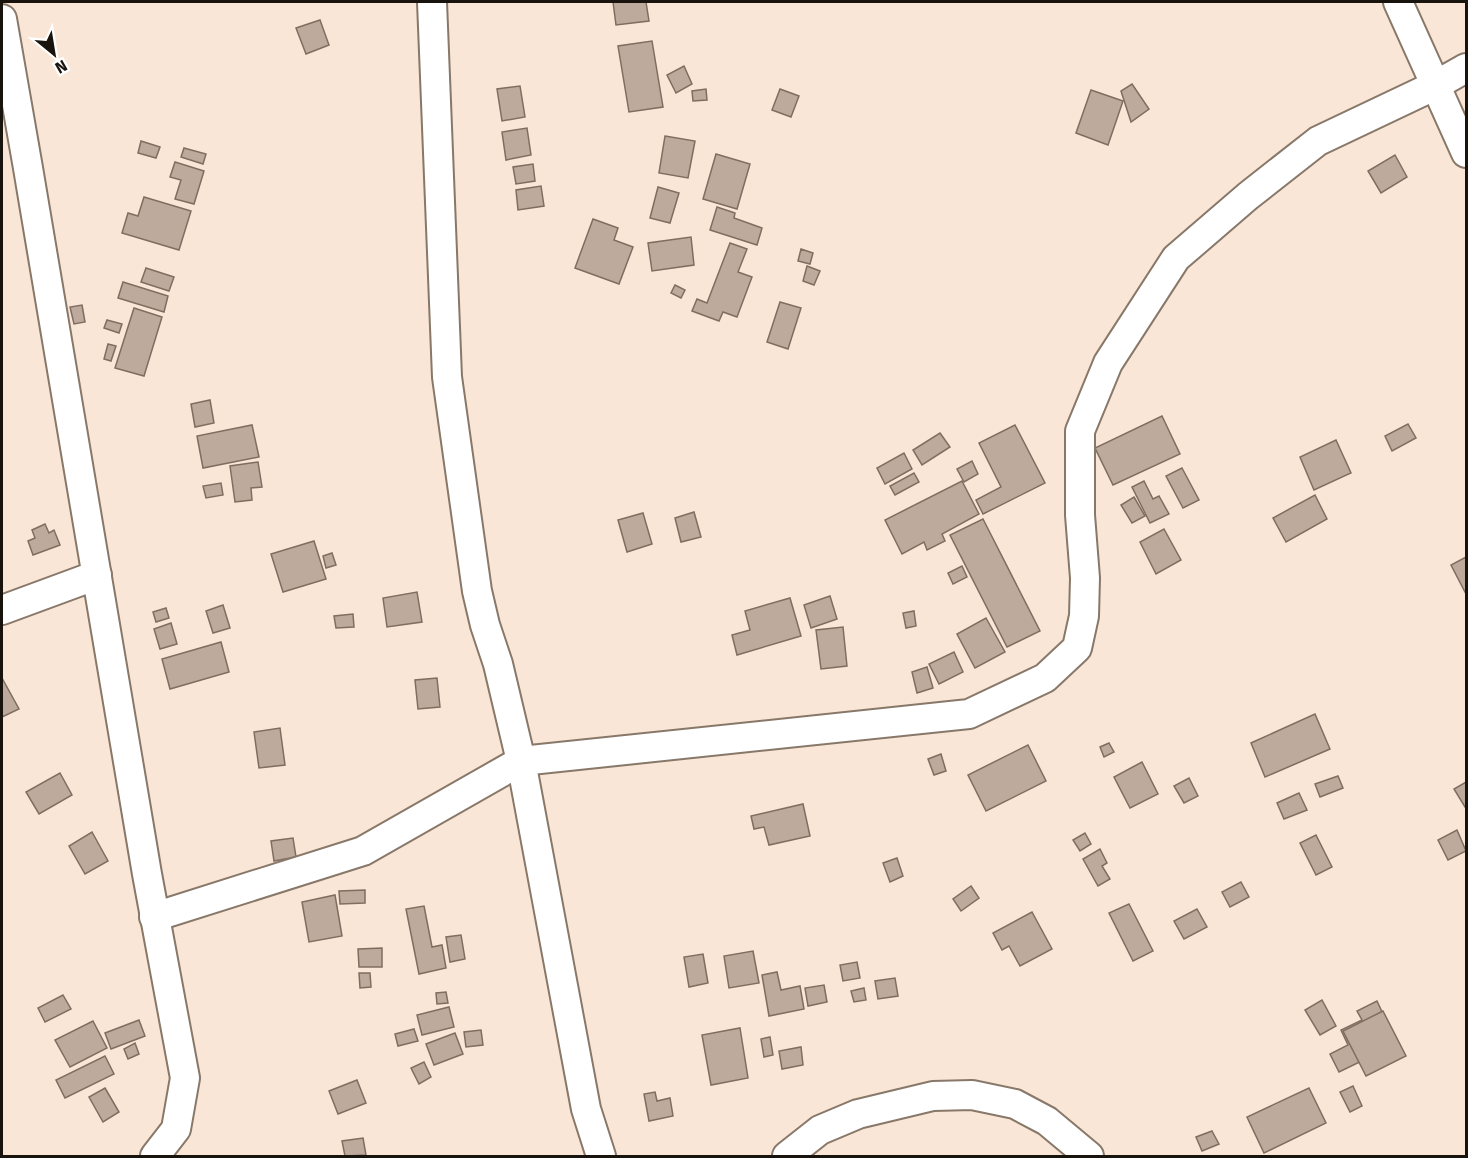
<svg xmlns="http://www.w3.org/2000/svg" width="1468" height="1158" font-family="'Fira Sans',sans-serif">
  <rect width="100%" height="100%" fill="#f9e6d6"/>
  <g fill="#beaa9d" stroke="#7f6d60" stroke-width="1.5">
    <polygon points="613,2 646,2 649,21 616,25"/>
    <polygon points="320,20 329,45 306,54 296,28"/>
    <polygon points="652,41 663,107 629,112 618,46"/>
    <polygon points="684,66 692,84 676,93 667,75"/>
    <polygon points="1132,84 1149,109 1131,122 1121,91"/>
    <polygon points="520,86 525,117 502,121 497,89"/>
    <polygon points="706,89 707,100 693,101 692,91"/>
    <polygon points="780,89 799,96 791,117 772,110"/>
    <polygon points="1091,90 1123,101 1108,145 1076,133"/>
    <polygon points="527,128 531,155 506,160 502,132"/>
    <polygon points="665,136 695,141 688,178 659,173"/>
    <polygon points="141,141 160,147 156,158 138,153"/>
    <polygon points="184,148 206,154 203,164 181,157"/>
    <polygon points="716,154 750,164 737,209 703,199"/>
    <polygon points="1395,155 1407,177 1381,193 1368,171"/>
    <polygon points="175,162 204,171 194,204 175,199 181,180 170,177"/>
    <polygon points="533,164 535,181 516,184 513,167"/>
    <polygon points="541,186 544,206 518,210 516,190"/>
    <polygon points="658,187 679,193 670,223 650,218"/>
    <polygon points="144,197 191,211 179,250 122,233 128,213 138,216"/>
    <polygon points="717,207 735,213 734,218 762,228 757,245 710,230"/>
    <polygon points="593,219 618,228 614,240 633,247 619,284 575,268"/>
    <polygon points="691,237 694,265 652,271 648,243"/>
    <polygon points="730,243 747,249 738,272 752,277 737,317 723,312 719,321 692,311 697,299 707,303"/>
    <polygon points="801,249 813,253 810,264 798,261"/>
    <polygon points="807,266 820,271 814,285 803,281"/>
    <polygon points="146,268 174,277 169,291 141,282"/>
    <polygon points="123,282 168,296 164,312 118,298"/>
    <polygon points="675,285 685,290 681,298 671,293"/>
    <polygon points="780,302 801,308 788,349 767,342"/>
    <polygon points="82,305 85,322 74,324 70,307"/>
    <polygon points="134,308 162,317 144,376 115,368"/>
    <polygon points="107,320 122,324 119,333 104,328"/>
    <polygon points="108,344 116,346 111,361 104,359"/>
    <polygon points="210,400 214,423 195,427 191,404"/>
    <polygon points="1162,416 1180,454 1113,485 1095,448"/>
    <polygon points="1408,424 1416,438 1392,451 1385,436"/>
    <polygon points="252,425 259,457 203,468 197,436"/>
    <polygon points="1015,425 1045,483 983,514 976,500 1001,487 979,443"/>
    <polygon points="940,433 950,447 922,465 913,450"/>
    <polygon points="1336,440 1351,473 1314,490 1300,457"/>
    <polygon points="904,453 912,469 885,484 877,468"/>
    <polygon points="972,461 978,474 964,482 957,469"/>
    <polygon points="258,462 262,487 251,488 252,500 235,502 230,466"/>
    <polygon points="1182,468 1199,500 1183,508 1166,476"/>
    <polygon points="914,473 919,482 895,495 890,486"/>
    <polygon points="962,481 979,514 942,534 945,541 927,550 924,542 902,554 885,520"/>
    <polygon points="1144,481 1153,499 1159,496 1169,514 1150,523 1132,487"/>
    <polygon points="221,483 223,495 206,498 203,486"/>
    <polygon points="1315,495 1327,519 1286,542 1273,518"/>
    <polygon points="1134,497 1145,516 1132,523 1121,505"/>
    <polygon points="694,512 701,537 681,542 675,518"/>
    <polygon points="643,513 652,544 627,552 618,520"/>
    <polygon points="983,519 1040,631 1007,647 950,535"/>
    <polygon points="45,524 49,533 54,530 60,545 33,555 28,541 35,538 32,530"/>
    <polygon points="1164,529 1181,560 1156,574 1140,542"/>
    <polygon points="314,541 326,579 283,592 271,554"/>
    <polygon points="332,553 336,565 326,568 323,556"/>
    <polygon points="1466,557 1466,594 1451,565"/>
    <polygon points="962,566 967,577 953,584 948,573"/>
    <polygon points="417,592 422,622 387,627 383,598"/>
    <polygon points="830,596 837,619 811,628 804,605"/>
    <polygon points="790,598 801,636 737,655 732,635 750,630 745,611"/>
    <polygon points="223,605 230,628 213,633 206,611"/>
    <polygon points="166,608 169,618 156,622 153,612"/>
    <polygon points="914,611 916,626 906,628 903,613"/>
    <polygon points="353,614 354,627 336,628 334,616"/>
    <polygon points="986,618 1005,652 975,668 957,634"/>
    <polygon points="171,623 177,644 160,649 154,629"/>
    <polygon points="843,627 847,666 821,669 816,630"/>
    <polygon points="221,642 229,672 170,689 162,659"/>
    <polygon points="954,652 963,672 939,684 929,664"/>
    <polygon points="927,667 933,688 917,693 912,672"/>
    <polygon points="2,678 19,709 2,717"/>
    <polygon points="437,678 440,707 418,709 415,680"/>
    <polygon points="1315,714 1330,749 1265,777 1251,743"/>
    <polygon points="280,728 285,765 259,768 254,732"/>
    <polygon points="1109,743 1114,752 1104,757 1100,747"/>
    <polygon points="1028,745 1046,781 986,811 968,775"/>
    <polygon points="941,754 946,771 934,775 928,759"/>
    <polygon points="1142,762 1158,794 1130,808 1114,777"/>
    <polygon points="60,773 72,795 39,814 26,792"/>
    <polygon points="1338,776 1343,788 1320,797 1315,784"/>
    <polygon points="1189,778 1198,796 1184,803 1174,786"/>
    <polygon points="1466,782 1466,805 1465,807 1454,789"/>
    <polygon points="1299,793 1307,810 1284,819 1277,803"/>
    <polygon points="803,804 810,836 769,845 764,827 754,829 751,816"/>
    <polygon points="1457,830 1466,851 1448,860 1438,840"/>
    <polygon points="92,832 108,861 85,874 69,846"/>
    <polygon points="1085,833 1091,844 1080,851 1073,840"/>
    <polygon points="1316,835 1332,867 1316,875 1300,843"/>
    <polygon points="293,838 296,857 274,861 271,841"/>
    <polygon points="1100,849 1107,863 1102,866 1110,879 1098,886 1083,859"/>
    <polygon points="897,858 903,876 890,882 883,863"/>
    <polygon points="1241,882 1249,897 1230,907 1222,892"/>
    <polygon points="971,886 979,898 961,911 953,899"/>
    <polygon points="365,890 365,903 340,904 339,891"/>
    <polygon points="335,895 342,936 309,942 302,902"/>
    <polygon points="1129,904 1153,951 1133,961 1109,913"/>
    <polygon points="424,906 432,947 442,945 446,968 419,974 406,909"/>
    <polygon points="1197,909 1207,927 1184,939 1174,921"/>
    <polygon points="1032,912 1052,949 1020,966 1009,946 1002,950 993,933"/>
    <polygon points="461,935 465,959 450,962 446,937"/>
    <polygon points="382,948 382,967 359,967 358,949"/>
    <polygon points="753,951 759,983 729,988 724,956"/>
    <polygon points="703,954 708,983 689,987 684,957"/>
    <polygon points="857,962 860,978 843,981 840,965"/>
    <polygon points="777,972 781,990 800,986 804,1009 769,1016 762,975"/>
    <polygon points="359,973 370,973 371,987 360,988"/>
    <polygon points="895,978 898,996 878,999 875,981"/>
    <polygon points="824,985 827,1002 808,1006 805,988"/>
    <polygon points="864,988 866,1000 854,1002 851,991"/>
    <polygon points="446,992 448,1003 437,1004 436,993"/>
    <polygon points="63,995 71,1009 45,1022 38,1008"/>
    <polygon points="1322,1000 1336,1026 1320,1035 1305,1010"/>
    <polygon points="1377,1001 1397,1044 1339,1072 1330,1054 1348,1045 1341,1030 1362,1020 1357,1011"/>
    <polygon points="449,1007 454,1027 422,1035 417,1015"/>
    <polygon points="1383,1011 1406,1056 1366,1076 1343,1031"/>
    <polygon points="139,1020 145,1036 111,1049 105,1033"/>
    <polygon points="93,1021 107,1048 70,1067 55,1040"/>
    <polygon points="740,1028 748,1078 711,1085 702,1035"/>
    <polygon points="414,1029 418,1041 398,1046 395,1034"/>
    <polygon points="481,1030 483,1045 466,1047 464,1032"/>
    <polygon points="455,1033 463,1054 434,1065 426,1044"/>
    <polygon points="770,1037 773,1055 764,1057 761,1039"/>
    <polygon points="135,1043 139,1054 128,1059 124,1049"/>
    <polygon points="801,1047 803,1065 782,1069 779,1051"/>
    <polygon points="105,1056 114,1074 65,1098 56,1080"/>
    <polygon points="424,1062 431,1077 419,1084 411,1068"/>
    <polygon points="357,1080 366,1103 338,1114 329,1091"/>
    <polygon points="1353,1086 1362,1106 1350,1112 1340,1092"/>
    <polygon points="105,1088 119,1112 103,1122 89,1097"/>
    <polygon points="1309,1088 1326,1123 1264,1153 1247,1117"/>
    <polygon points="655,1092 657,1101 670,1098 673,1116 649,1121 644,1094"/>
    <polygon points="1212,1131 1219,1144 1202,1151 1196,1137"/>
    <polygon points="363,1138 366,1155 345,1156 342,1141"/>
  </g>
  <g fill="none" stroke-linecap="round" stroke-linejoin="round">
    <g stroke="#887869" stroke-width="32">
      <g id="street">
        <polyline points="432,2 447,377 477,591 485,625 498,664 521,761 586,1109 601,1156"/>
        <polyline points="1398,2 1466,153"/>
        <polyline points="2,19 28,168 147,874 185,1078 176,1129 155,1156"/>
        <polyline points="2,610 97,575"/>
        <polyline points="154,917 363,851 521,761 969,714 1045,678 1077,648 1084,616 1085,578 1080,515 1080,431 1108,363 1176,258 1248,196 1318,141 1436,85 1466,68"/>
        <polyline points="787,1156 820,1130 858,1114 933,1096 972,1095 1015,1104 1047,1121 1089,1156"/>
      </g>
    </g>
    <use href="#street" stroke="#fff" stroke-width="28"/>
  </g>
  <rect width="1468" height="1158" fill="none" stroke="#19130e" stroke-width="6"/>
  <g transform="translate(54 54) rotate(150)" stroke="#ffffff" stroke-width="4.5" paint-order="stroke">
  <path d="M0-4.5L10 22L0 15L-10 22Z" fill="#19130e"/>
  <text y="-9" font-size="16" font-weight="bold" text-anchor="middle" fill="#19130e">N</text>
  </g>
</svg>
